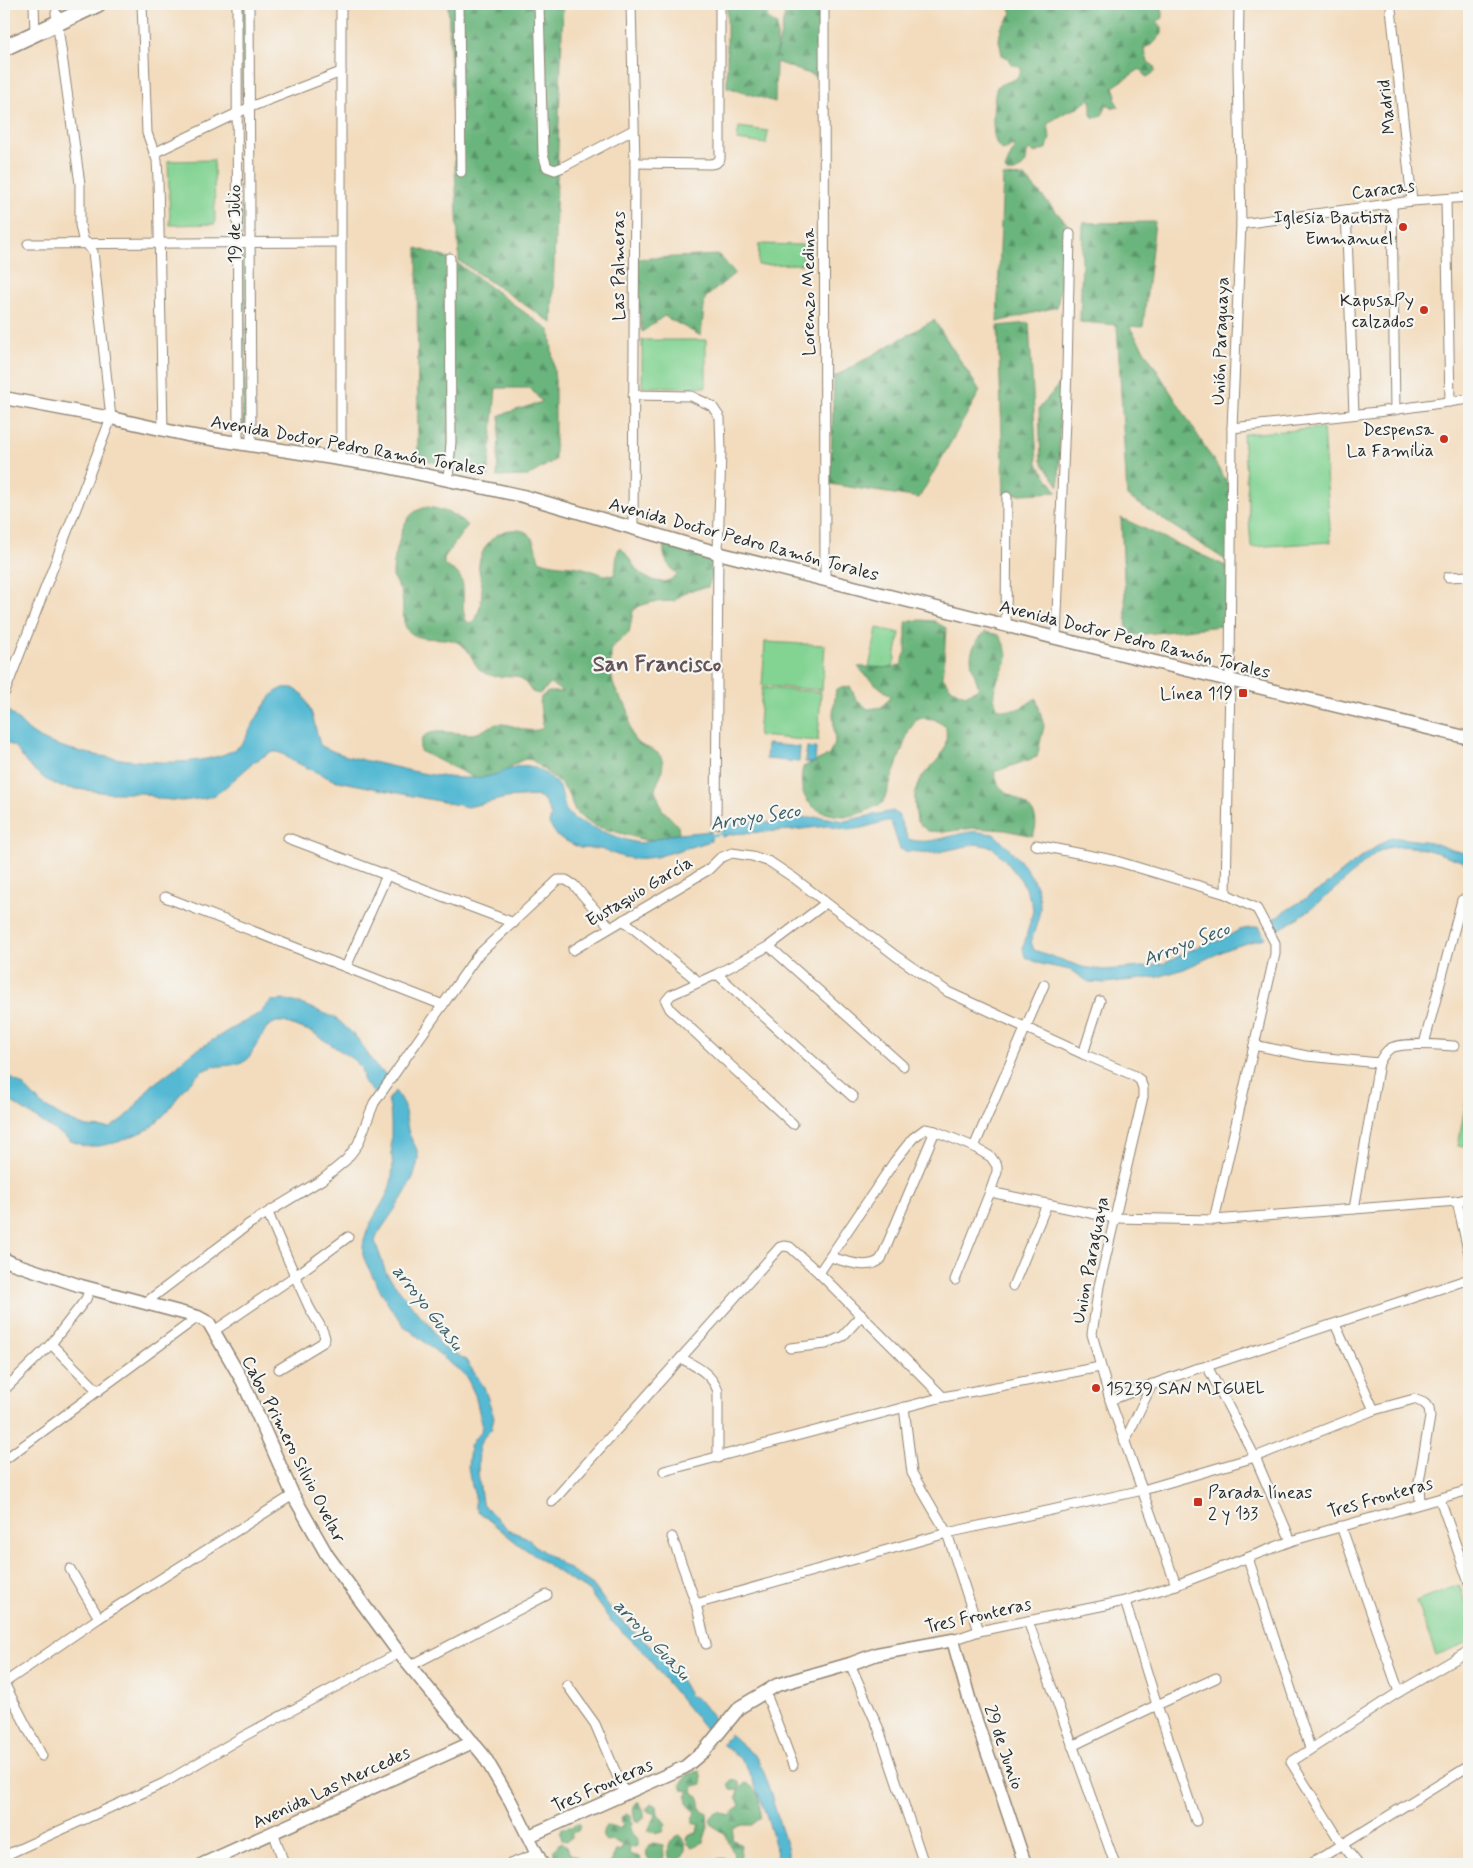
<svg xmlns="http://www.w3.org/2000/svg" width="1473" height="1868" font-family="Mynerve,sans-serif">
  <defs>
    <pattern id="forest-firs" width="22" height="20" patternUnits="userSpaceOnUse" patternTransform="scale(1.25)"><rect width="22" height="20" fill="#6ab57d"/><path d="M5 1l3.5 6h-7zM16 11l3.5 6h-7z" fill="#579367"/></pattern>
  </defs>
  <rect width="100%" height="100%" fill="#f6f6f2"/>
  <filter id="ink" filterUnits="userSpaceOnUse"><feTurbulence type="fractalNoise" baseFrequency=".02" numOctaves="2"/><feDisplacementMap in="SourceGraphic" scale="10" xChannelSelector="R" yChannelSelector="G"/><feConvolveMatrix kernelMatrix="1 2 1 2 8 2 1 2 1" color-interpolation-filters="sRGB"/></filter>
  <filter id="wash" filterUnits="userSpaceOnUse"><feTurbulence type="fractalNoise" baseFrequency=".0096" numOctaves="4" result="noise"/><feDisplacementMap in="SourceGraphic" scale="20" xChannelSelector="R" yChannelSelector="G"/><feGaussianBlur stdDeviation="1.12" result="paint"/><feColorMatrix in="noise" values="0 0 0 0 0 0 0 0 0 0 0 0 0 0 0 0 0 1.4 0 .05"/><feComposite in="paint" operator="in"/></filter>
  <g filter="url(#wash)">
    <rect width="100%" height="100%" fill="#f3dcbd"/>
    <g fill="#83d393" stroke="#577f5f">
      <polygon points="242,4 245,4 246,99 244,100 242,99"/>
      <polygon points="244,117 245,118 245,234 242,232"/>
      <polygon points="739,127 768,131 766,144 737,140"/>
      <polygon points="214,160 215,224 170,225 168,161"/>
      <polygon points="759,244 803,245 803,264 758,265"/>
      <polygon points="243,248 246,249 245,435 243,434 242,250"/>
      <rect x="642" y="340" width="64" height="47"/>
      <polygon points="1323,428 1331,542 1251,547 1243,434"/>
      <polygon points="877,628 900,633 892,673 869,668"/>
      <polygon points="765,642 825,645 822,690 762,686"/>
      <polygon points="762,688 821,692 818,741 758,736"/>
      <polygon points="1469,1083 1469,1148 1458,1146"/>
      <polygon points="1459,1585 1469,1612 1469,1642 1436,1655 1416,1601"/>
    </g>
    <g fill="url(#forest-firs)" stroke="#4a7054">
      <polygon points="448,4 563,4 552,323 459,261"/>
      <polygon points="727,4 768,4 767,18 777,25 777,52 787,4 821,5 818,77 776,62 775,102 727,87"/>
      <path d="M1008 4H1168L1162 5 1163 18 1157 21 1162 28V34L1153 44 1144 48 1148 62 1154 66 1155 72 1147 77 1144 75 1140 69 1113 87 1116 95 1115 100 1119 107 1112 108 1106 104C1105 111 1103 118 1094 118L1091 115V100L1089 99 1078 108 1068 111 1048 123 1050 138 1047 148 1036 153 1030 150 1027 153 1026 163C1020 169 1016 174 1007 172L1005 169 1014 148 1012 145C1009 148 1006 151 1001 149 989 143 993 98 997 87 1005 80 1020 83 1021 69L1018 66 1011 64 1008 58 1002 55 999 40 1001 28 1012 13Z"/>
      <polygon points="1003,176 1025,177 1070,227 1057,307 997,322"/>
      <polygon points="1155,222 1143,327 1129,326 1232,490 1230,563 1127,496 1117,325 1080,322 1083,223"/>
      <polygon points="417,248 453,260 550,331 555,381 555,460 528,476 497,477 500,415 542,402 530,388 496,388 488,477 418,458"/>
      <polygon points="719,255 735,273 705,298 701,336 664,316 642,332 632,259"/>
      <polygon points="934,320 980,391 919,498 830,484 834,377"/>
      <polygon points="1029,323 1037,463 1057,492 1004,495 998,326"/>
      <polygon points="1060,383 1059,486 1041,461 1039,409"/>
      <path d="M428 507C441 509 459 515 467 526L444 558V565C448 568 454 570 457 573 470 586 457 608 468 623L475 621C480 610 482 600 482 587 482 579 478 572 479 564 482 547 494 531 512 530 534 528 534 544 539 560 555 567 571 564 587 569 597 572 604 577 614 575 618 565 614 556 620 547 634 561 634 576 656 581 665 583 671 581 677 574 666 565 662 555 664 542L683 541 709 557 714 571 708 587 687 591 674 601 653 602 639 606 633 611 629 633 611 648C611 663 609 681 618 694 621 700 626 703 628 710 631 719 628 729 633 737 636 744 641 745 648 748 671 756 662 772 655 789L662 809 678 826 680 841 645 840 595 826 577 813 573 807 570 796 561 784 532 760 525 759 518 762 485 783 420 751C417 719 460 738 477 733 486 730 492 723 502 724 517 725 528 735 543 728L540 704 541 697 548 692H563L551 684 539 694 532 692C514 664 510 683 487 674 473 669 474 654 463 646 449 634 430 642 416 636 397 628 406 607 401 592 399 586 393 581 393 575 393 564 396 552 399 542 403 524 409 510 428 507Z"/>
      <polygon points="1121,518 1230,568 1230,625 1127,636"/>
      <path d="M920 620 934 621 946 628 943 677 952 689 965 695 979 688C971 663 964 653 985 632L999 635C1017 664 999 666 994 692 993 696 996 703 997 708 1016 713 1020 709 1036 698L1044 726 1037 757 994 772C996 777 997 783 1000 787 1016 802 1045 806 1033 836L1005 830 974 828 944 832 928 831 917 822C916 812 913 799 916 790 923 763 950 765 946 727L934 719 918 718 909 730 883 803C874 807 866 812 857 814 850 817 841 816 834 815 807 810 797 793 803 767L829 755 835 742 833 713 836 689 850 686 856 699 868 709 882 707 891 696 869 679 858 667C875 666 885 670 901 665L906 651V622Z"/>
      <path d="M700 1770 702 1784 694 1786 693 1791 699 1797 701 1809 707 1813 708 1827 703 1842 692 1847 688 1844 687 1839 690 1834 697 1832 700 1825 694 1823 693 1820 696 1812C690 1807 682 1801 689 1791L683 1790 681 1784 687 1775Z"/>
      <circle cx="734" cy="1785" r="5.5"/>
      <path d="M745 1783C761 1789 760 1803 760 1818L752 1825H742L733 1829 732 1839 741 1845C739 1855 744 1855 737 1864H710L717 1858 732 1859 734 1855 725 1833C714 1829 702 1819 719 1812L730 1816 740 1805 736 1797 738 1790Z"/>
      <path d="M637 1802H640C641 1808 645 1812 644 1818L638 1822 635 1820C633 1814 632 1807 637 1802Z"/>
      <polygon points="652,1803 657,1806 658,1814 666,1824 663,1831 655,1833 648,1831 655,1815 653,1813 646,1811 647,1808"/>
      <path d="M627 1814 631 1816 632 1822 630 1830 638 1839V1846L630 1848 629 1854 640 1857 642 1864H610C612 1861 614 1853 616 1851L621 1850 623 1845 612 1840 606 1841C601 1837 602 1831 606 1826 612 1825 619 1833 623 1825L621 1818Z"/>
      <polygon points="578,1823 581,1825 578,1831 571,1833 571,1838 567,1841 562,1840 560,1833 562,1828 571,1827"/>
      <path d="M680 1835C690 1844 685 1860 672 1863 665 1854 668 1838 680 1835Z"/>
      <polygon points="560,1843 562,1843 568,1848 569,1853 579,1858 583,1864 556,1863 553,1859 554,1849"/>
      <path d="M653 1843 663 1845 664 1856 662 1861 652 1864C644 1856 645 1850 653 1843Z"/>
    </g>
    <g fill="#55b9d3" stroke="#40727f">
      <path d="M293 688 303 694 312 714 320 745C339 756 360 759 381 764 417 772 448 781 485 777 500 776 514 763 529 766 540 768 557 781 561 791 564 800 562 807 570 815 577 823 630 843 640 843 650 842 660 837 669 835 683 833 697 833 711 831V841L656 857 636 859 623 857 600 849 580 848 558 837 549 824 551 815 544 800 536 796 506 798 468 807 333 780 291 760 283 754 277 752H271L254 762 222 790 215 795 205 798 182 801 160 799 143 793H109L61 787 45 779 28 765 15 747 4 741V708C17 716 24 730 38 737 78 759 206 777 242 744 245 741 247 735 249 731 256 720 269 693 281 689 284 687 289 688 293 688Z"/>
      <polygon points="767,744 800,747 799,762 766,759"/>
      <polygon points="807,747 816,748 815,763 805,762"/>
      <path d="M893 811 898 815 908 839C929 846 949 835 970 832 978 831 985 833 993 834L996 836C1015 854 1041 878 1040 908 1039 919 1034 931 1031 942L1034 950 1082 967 1104 970 1142 967 1165 963 1201 945 1221 940 1239 930 1259 926 1265 938 1230 948 1184 969 1158 977 1106 983 1089 982 1070 970 1041 964 1025 957 1023 948 1033 911 1032 903 1021 880 1005 860 992 847 976 844 934 853 905 851 900 849 891 822 886 821 862 828 848 830 827 826 793 830 731 834 722 837V829L732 824 753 821 767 823 795 818 822 817 844 821Z"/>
      <path d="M1391 837 1431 842 1452 850 1469 854V864C1444 855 1414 842 1387 848 1372 852 1362 866 1351 875 1329 894 1303 918 1277 930L1271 920 1324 887 1361 857Z"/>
      <polygon points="287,1000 301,1004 336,1018 358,1039 376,1067 389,1077 376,1095 364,1083 361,1068 354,1060 312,1032 284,1022 276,1022 267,1027 248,1059 240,1064 212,1067 202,1071 185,1087 167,1112 149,1129 118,1142 99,1146 84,1146 71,1141 4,1097 4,1073 25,1087 42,1105 64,1118 86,1127 110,1128 129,1114 151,1086 175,1068 187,1056 229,1030 260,1013 271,1001"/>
      <path d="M395 1091C406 1105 405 1113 408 1130 410 1139 417 1146 418 1155 419 1179 391 1214 378 1234L375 1241 386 1273 420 1316 430 1325 442 1347 465 1359 484 1387 494 1417 491 1430 484 1437 479 1446 478 1473 482 1503 510 1531 526 1537 538 1548 593 1585 614 1614 652 1648 679 1677 689 1695 702 1703 715 1720 706 1730 661 1675 645 1653 610 1620 587 1589 570 1580 518 1544 478 1511 475 1507V1496L470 1479 468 1466 470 1447 475 1438 481 1432 482 1424 475 1395 466 1376 411 1331 405 1328C402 1321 399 1318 394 1313 389 1307 364 1262 363 1255 361 1231 379 1212 388 1192 395 1175 392 1160 391 1142 391 1127 392 1115 388 1100Z"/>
      <path d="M730 1734 756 1757 764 1772 788 1851V1864H778C779 1847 755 1780 745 1765 740 1757 730 1751 722 1744Z"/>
    </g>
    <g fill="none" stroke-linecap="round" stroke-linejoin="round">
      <polyline stroke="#55b9d3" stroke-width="2.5" points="709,836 723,833"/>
    </g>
  </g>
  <g filter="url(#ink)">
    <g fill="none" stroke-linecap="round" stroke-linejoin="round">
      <g stroke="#8f8474" stroke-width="11">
        <g id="street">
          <polyline points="34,4 35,33"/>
          <polyline points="142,4 147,133 157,160 158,179 163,430"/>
          <polyline points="237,4 238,443"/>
          <polyline points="249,4 251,445"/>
          <polyline points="341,4 341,459"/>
          <polyline points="459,4 461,172"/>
          <polyline points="539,4 543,154 547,167 555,170 563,167 633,130"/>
          <polyline points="631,4 635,163 633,528"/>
          <polyline points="824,4 825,580"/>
          <polyline points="1391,9 1412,201"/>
          <polyline points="154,153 250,107 341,72"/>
          <polyline points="635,163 710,164 716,163 720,159 720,4"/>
          <polyline points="1446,199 1450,402"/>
          <polyline points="1392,204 1395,410"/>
          <polyline points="1346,210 1354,414"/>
          <polyline points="1241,224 1412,201 1469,197"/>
          <polyline points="28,244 341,242"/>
          <polyline points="633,395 691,396 712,406 720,418 721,450 718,553 716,824"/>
          <polyline points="1232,428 1377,412 1469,399"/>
          <polyline points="448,479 451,442 450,258"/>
          <polyline points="1448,577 1469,576"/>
          <polyline points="1006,625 1007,497"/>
          <polyline points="1056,638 1067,371 1070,234"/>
          <polyline points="5,692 111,418 93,252 83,239 80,225 80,184 56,13"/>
          <polyline points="288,838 514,923"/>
          <polyline points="1036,845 1113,860 1226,894"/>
          <polyline points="165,897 443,1005"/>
          <polyline points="623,920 699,982"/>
          <polyline points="769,946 903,1066"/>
          <polyline points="573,950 708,870 720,858 732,853 752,856 770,862 794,878 896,956 948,992 1083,1054 1133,1075 1140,1080 1143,1088 1143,1097 1099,1286 1092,1334 1110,1400 1176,1585"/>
          <polyline points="346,967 387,875"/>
          <polyline points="717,974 853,1097"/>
          <polyline points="1424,1044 1462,900"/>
          <polyline points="1254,1045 1307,1056 1379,1063"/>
          <polyline points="1083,1054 1100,1001"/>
          <polyline points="793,1124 670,1009 666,1001 671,995 717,974 769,946 826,903"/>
          <polyline points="974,1147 1044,985"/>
          <polyline points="990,1192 1114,1218 1214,1220 1457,1201 1469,1198"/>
          <polyline points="1457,1201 1469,1254"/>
          <path d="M1354 1209 1379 1063C1382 1057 1385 1051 1391 1048 1404 1042 1439 1045 1454 1046"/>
          <path d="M268 1213C281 1244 295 1276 309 1307 314 1317 323 1327 325 1338L322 1343 279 1369"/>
          <polyline points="1214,1220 1275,954 1275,943 1257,909 1226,894 1230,680 1232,428 1241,224 1238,67 1239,4"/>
          <path d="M830 1257C845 1261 869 1271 881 1259L935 1131 974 1147 991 1157 997 1166V1172L990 1192 955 1280"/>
          <polyline points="819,1273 894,1162 913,1138 925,1129 935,1131"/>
          <polyline points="1013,1286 1047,1204"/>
          <polyline points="145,1303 249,1224 323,1179 346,1160 358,1144 374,1103 477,956 558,880 566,880 574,885 610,927"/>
          <polyline points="1335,1324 1374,1410"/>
          <polyline points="214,1331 295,1276 348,1237"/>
          <polyline points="51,1344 98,1391"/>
          <polyline points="790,1348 826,1344 843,1336 862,1315"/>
          <path d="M681 1358C697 1367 711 1373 718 1391V1458"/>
          <polyline points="1207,1366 1255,1457 1291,1541"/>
          <polyline points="4,1390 51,1344 86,1299 90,1288"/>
          <polyline points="1110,1400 1195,1369 1207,1366 1469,1279"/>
          <polyline points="904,1407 912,1473 947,1533 979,1631"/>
          <polyline points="1125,1441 1152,1384"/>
          <polyline points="4,1460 198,1317"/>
          <polyline points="664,1471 943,1397"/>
          <polyline points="1440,1499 1469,1583"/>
          <polyline points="552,1502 780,1247 784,1246 790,1247 819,1273 943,1397 1100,1367"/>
          <polyline points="1341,1526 1399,1692"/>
          <polyline points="672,1537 696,1604 706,1644"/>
          <polyline points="1248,1558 1310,1748"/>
          <polyline points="70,1569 99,1618"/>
          <polyline points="1125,1601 1157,1705 1196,1821"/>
          <polyline points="696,1604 947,1533 1143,1490 1255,1457 1374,1410 1414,1399 1424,1403 1429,1408 1430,1417 1419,1482 1420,1503"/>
          <polyline points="1028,1621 1115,1864"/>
          <polyline points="953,1640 979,1631 1125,1601 1176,1585 1291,1541 1469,1490"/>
          <polyline points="850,1664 878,1727 924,1864"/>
          <polyline points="410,1666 547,1595"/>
          <polyline points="4,1683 99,1618 293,1495"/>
          <polyline points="4,1683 42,1756"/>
          <polyline points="567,1685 595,1724 625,1794"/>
          <polyline points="765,1691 793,1765"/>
          <polyline points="1072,1746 1157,1705 1216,1678"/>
          <polyline points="274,1834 284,1864"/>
          <polyline points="4,1856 164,1783 244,1736 399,1653"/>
          <polyline points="510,1864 537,1854"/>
          <polyline points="1311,1864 1469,1766"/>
          <polyline points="1358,1864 1342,1844 1291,1762 1399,1692 1469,1651"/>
        </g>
      </g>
      <g stroke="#8f8474" stroke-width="15">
        <g id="secondary">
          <polyline points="4,398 111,418 187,435 383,466 523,496 718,553 1056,638 1469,738"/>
          <polyline points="4,1259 12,1263 81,1286 198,1317 209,1323 243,1382 293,1495 327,1555 399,1653 484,1756 511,1802 542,1864"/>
          <polyline points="529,1836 685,1767 704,1751 740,1707 777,1685 850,1664 877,1654 953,1640 972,1709 996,1777 1025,1864"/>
          <polyline points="203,1864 473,1742"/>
        </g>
      </g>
      <g stroke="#8f8474" stroke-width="18">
        <polyline id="primary" points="4,48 98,4"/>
      </g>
      <use href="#street" stroke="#fff" stroke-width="9"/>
      <use href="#secondary" stroke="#fff" stroke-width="12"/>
      <use href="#primary" stroke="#fff" stroke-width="15"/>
    </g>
  </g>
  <g fill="#c8321e" stroke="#f6f6f2" stroke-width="2">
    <circle cx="1403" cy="227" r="5"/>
    <circle cx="1424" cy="310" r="5"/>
    <circle cx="1444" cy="439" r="5"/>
    <rect x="1238" y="688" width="10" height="10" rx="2.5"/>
    <circle cx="1096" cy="1388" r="5"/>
    <rect x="1193" y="1497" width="10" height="10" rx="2.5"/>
  </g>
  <g text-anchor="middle" stroke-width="4.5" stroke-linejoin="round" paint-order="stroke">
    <g font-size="18" fill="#2b2b2b" stroke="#f6f6f2">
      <text transform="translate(1386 107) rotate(-96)" y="6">Madrid</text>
      <text transform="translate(1383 189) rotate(-7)" y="6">Caracas</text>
      <text transform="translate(234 224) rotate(-90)" y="6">19 de Julio</text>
      <text transform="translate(618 266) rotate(-90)" y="6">Las Palmeras</text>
      <text transform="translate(808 292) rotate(-90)" y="6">Lorenzo Medina</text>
      <text transform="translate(1220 341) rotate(-88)" y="6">Unión Paraguaya</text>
      <text transform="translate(348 445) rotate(10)" y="6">Avenida Doctor Pedro Ramón Torales</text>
      <text transform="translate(744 539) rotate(15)" y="6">Avenida Doctor Pedro Ramón Torales</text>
      <text transform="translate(1135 639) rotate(14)" y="6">Avenida Doctor Pedro Ramón Torales</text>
      <text transform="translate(639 891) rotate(-31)" y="6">Eustaquio García</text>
      <text transform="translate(1090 1260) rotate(-79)" y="6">Union Paraguaya</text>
      <text transform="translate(294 1449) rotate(63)" y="6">Cabo Primero Silvio Ovelar</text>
      <text transform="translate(1380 1497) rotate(-16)" y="6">Tres Fronteras</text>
      <text transform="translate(978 1615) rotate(-13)" y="6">Tres Fronteras</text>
      <text transform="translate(1004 1747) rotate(71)" y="6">29 de Junio</text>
      <text transform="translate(602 1785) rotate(-24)" y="6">Tres Fronteras</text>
      <text transform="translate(331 1787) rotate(-25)" y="6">Avenida Las Mercedes</text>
    </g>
    <g font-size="18" fill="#2b2b2b" stroke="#f6f6f2" text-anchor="end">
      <text x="1393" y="223">Iglesia Bautista<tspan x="1393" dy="21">Emmanuel</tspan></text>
      <text x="1414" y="306">KapusaPy<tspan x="1414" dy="21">calzados</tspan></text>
      <text x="1434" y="435">Despensa<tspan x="1434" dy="21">La Familia</tspan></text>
      <text x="1233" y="699">Línea 119</text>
      <text x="1106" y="1394" text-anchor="start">15239 SAN MIGUEL</text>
      <text x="1208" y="1498" text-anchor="start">Parada líneas<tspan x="1208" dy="21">2 y 133</tspan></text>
    </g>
    <g font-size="19" font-style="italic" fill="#3a5d66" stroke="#f6f6f2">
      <text transform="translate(755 816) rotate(-9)" y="7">Arroyo Seco</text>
      <text transform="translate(1186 943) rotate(-21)" y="7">Arroyo Seco</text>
      <text transform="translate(429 1307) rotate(52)" y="7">arroyo Guasu</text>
      <text transform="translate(653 1639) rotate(47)" y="7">arroyo Guasu</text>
    </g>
    <g font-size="22" font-weight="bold" fill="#65545a" stroke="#f6f6f2">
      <text x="657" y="671">San Francisco</text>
    </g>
  </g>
  <rect width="1473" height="1868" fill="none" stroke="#f6f6f2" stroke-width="20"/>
</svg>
